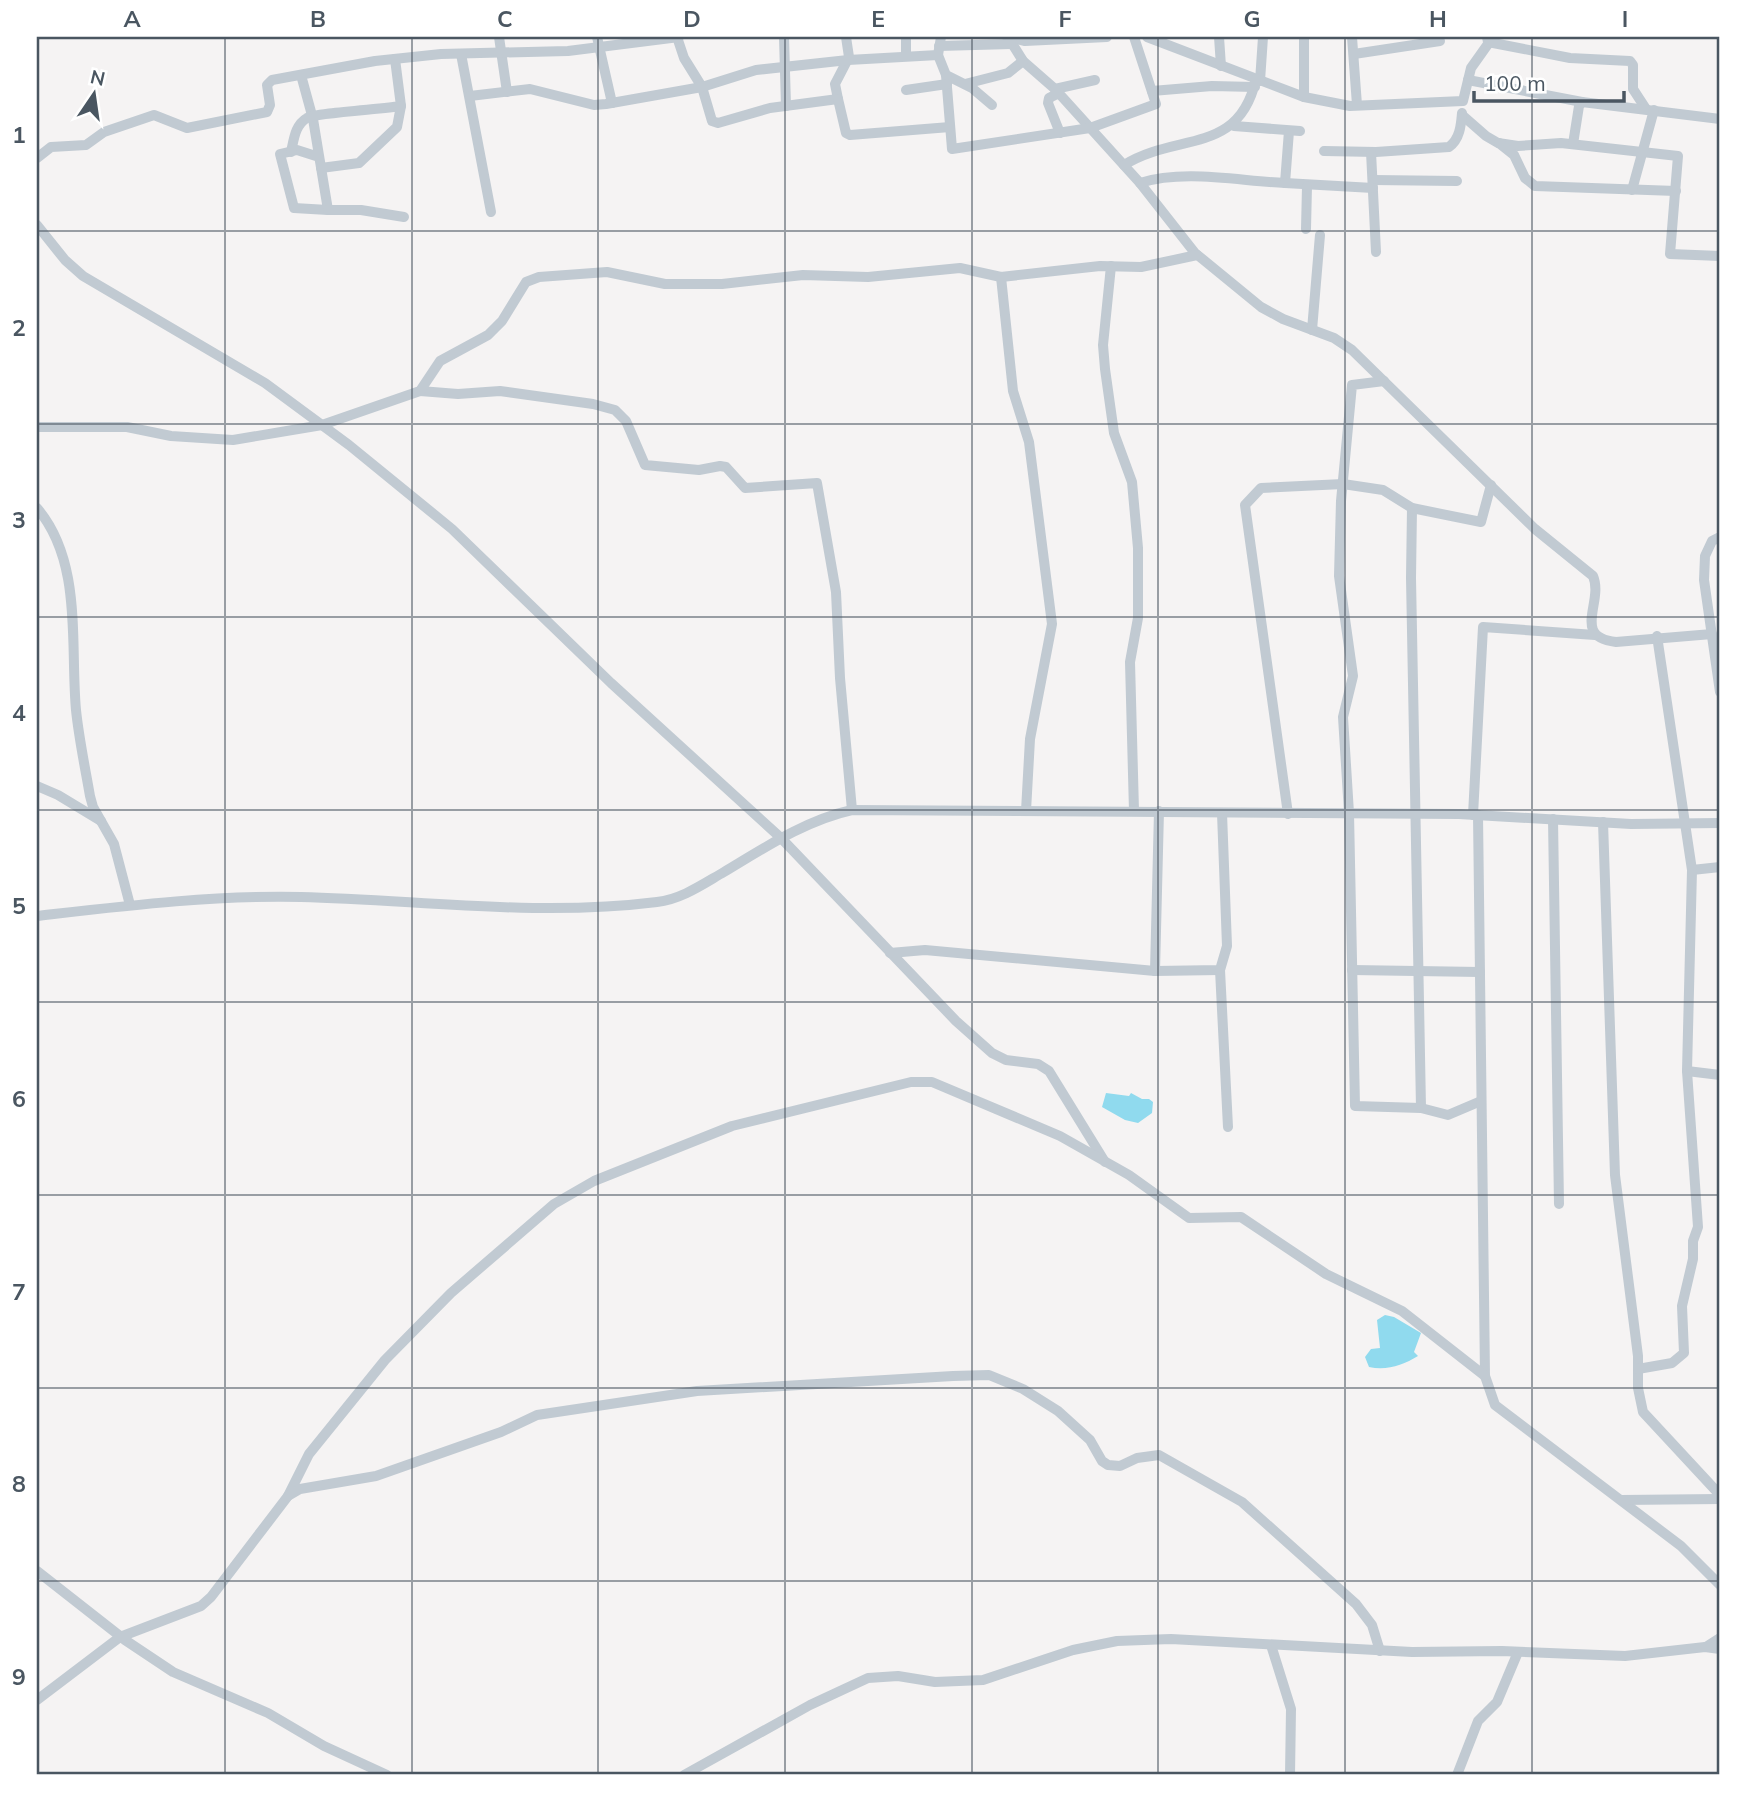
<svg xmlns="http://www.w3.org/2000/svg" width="1757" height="1812" font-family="Mulish,sans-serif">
  <rect width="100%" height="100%" fill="#f5f3f3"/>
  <g fill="#90daee">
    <polygon points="1106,1093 1129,1096 1131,1093 1142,1099 1149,1099 1153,1102 1152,1113 1138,1123 1125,1120 1102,1107"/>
    <path d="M1385 1315 1394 1317 1421 1333 1414 1352 1418 1356C1403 1365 1387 1371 1369 1367L1365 1357 1371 1349 1380 1348 1377 1320Z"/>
  </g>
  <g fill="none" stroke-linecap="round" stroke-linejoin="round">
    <g stroke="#c1cad2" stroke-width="10">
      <polyline points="499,37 507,92"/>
      <polyline points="597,37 612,103"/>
      <polyline points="677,37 684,58 702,87 712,121 718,123 770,108 838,99 835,84 849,57 846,37"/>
      <polyline points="784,37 786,106"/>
      <polyline points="906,37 906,55"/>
      <polyline points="1007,37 1025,41 1107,37"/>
      <path d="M1008 37 1023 61 1055 89 1140 183 1195 253 1261 307 1283 319 1334 338 1352 350 1535 529 1593 576C1604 602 1571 637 1616 642L1712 634"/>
      <polyline points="1147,37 1304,97 1350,106 1463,101 1471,68 1493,37"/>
      <polyline points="1219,37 1221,66"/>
      <polyline points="1304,37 1304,97"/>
      <polyline points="1352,37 1357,105"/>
      <polyline points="1487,37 1488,42 1570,58 1630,61 1633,65 1633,89 1646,109"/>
      <polyline points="939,46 1011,44"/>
      <polyline points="461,54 491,212"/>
      <polyline points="1354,54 1440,41"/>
      <polyline points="938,55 946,75 972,88 992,105"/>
      <polyline points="301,75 313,119 328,210 294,208 280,154 297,150 319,157"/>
      <polyline points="946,75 952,149 1090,128 1156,104 1134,37"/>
      <polyline points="1468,80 1582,102"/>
      <polyline points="1260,81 1263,37"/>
      <polyline points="965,84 1008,73 1023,61"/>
      <polyline points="1055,89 1095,80"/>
      <polyline points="906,90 947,84"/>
      <polyline points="1152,91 1212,86 1255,87"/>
      <polyline points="1059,93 1049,98 1048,103 1060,133"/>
      <polyline points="470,96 530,89 594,105 606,104 702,87 756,70 848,60 938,55 941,37"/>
      <polyline points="838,99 846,133 850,135 950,127"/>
      <polyline points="1462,115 1486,136 1498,143 1518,146 1561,143 1678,156 1670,254 1720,256"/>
      <polyline points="1234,126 1300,131"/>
      <polyline points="1499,143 1514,155 1525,178 1535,186 1676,191"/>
      <polyline points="1573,144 1579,106 1582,102 1720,119"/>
      <path d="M1324 151 1376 152 1449 147C1460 139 1461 125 1462 113"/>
      <path d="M291 152C294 139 295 125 307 118 314 113 384 109 401 106L395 59"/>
      <polyline points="1371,152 1376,252"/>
      <polyline points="37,158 51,147 86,145 104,132 154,115 187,128 267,112 270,105 267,85 272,80 375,61 441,54 568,51 679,37"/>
      <path d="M1124 165C1176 132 1239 156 1256 79"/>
      <polyline points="321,168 359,163 397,127 401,106"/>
      <polyline points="1373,180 1457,181"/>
      <path d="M1140 183C1184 169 1239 181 1285 183L1289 131"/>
      <polyline points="1285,183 1373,188"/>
      <polyline points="1632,190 1654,110"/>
      <polyline points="328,210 361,210 404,217"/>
      <polyline points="37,225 65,260 83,276 265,383 349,445 452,529 611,683 781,838 956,1021 992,1053 1006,1060 1038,1064 1049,1071 1105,1162"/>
      <polyline points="1306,229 1307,186"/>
      <polyline points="1111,266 1103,345 1105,369 1114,433 1132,482 1138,548 1138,618 1130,662 1134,811"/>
      <polyline points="1001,277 1013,391 1029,442 1052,624 1030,739 1026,811"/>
      <polyline points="1312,330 1320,235"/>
      <polyline points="1384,381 1352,385 1341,501 1339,576 1353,676 1343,717 1349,813 1355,1106 1421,1108"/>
      <polyline points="420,391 458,394 500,391 593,404 615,410 626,421 645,465 699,470 720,466 726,467 745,488 817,483 836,592 840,678 852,810"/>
      <polyline points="37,427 127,427 171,436 233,440 322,425 420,391 440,361 488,335 502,321 526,282 539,277 607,272 665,284 722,284 803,275 868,277 960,268 1001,277 1100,266 1141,267 1197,255"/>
      <path d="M37 508C83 562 70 644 76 710 79 739 85 767 90 796L93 807 114 844 130 905"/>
      <polyline points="1412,508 1411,578 1421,1108 1448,1115 1481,1101"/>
      <polyline points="1720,537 1712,541 1705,556 1704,580 1720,692"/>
      <polyline points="37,786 58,795 101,821"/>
      <polyline points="1288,814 1245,505 1261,488 1343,484 1383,490 1412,508 1481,522 1491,485"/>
      <polyline points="1473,815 1483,627 1595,635"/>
      <polyline points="1478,815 1485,1376 1495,1405 1681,1546 1720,1585"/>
      <polyline points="1553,819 1559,1204"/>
      <polyline points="1603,822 1615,1175 1638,1356 1638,1388 1643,1412 1720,1495"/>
      <polyline points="1692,870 1720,867"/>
      <path d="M37 916C124 906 213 895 301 897 420 900 538 917 657 902 682 899 703 884 724 872 764 848 806 820 852 810L1459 814 1631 824 1720 823"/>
      <polyline points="890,953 925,950 1155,971 1220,970 1227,946 1222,813"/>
      <polyline points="1220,970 1228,1127"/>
      <polyline points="1352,970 1480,972"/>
      <polyline points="1155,971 1159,811"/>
      <polyline points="1687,1071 1720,1075"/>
      <polyline points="1638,1369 1672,1363 1684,1353 1682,1306 1693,1259 1693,1241 1698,1227 1687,1071 1692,870 1657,636"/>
      <polyline points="288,1496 309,1454 385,1360 451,1293 554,1204 594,1181 732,1126 911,1082 932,1082 1060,1136 1129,1175 1189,1218 1241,1217 1326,1274 1402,1311 1485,1376"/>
      <polyline points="1621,1500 1720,1499"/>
      <polyline points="37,1571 125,1640 173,1672 268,1713 324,1746 387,1775"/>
      <polyline points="1271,1645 1291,1709 1290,1775"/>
      <polyline points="1706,1647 1720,1638"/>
      <polyline points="37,1700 120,1637 201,1606 211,1597 288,1496 300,1489 376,1476 501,1432 537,1415 697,1391 953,1376 989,1375 1023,1389 1058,1411 1090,1440 1102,1461 1108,1465 1120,1466 1137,1458 1159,1455 1242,1502 1356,1604 1372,1625 1380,1651"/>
      <polyline points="684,1775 810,1705 868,1678 898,1676 935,1682 983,1680 1073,1650 1117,1641 1171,1639 1412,1652 1502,1651 1625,1656 1705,1647 1720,1649"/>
      <polyline points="1457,1775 1478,1721 1497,1702 1518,1652"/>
    </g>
  </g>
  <path fill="none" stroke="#4a5661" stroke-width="2" stroke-opacity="0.55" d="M225 37V1775M412 37V1775M598 37V1775M785 37V1775M972 37V1775M1158 37V1775M1345 37V1775M1532 37V1775M37 231H1720M37 424H1720M37 617H1720M37 810H1720M37 1002H1720M37 1195H1720M37 1388H1720M37 1581H1720"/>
  <rect width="1757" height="1812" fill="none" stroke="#ffffff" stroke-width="77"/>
  <g transform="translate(94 94) rotate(13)" stroke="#ffffff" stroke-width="5" paint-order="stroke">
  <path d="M0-5L12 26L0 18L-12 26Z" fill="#4a5661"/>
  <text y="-10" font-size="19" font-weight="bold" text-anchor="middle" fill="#4a5661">N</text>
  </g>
  <path d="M1474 91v10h150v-10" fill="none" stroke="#4a5661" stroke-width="3.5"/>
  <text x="1484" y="91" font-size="21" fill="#4a5661" stroke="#ffffff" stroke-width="5" paint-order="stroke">100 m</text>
  <rect x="38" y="38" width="1680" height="1735" fill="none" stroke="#4a5661" stroke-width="2.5"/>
  <g font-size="23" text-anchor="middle" font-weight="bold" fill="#4a5661">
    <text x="132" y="27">A</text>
    <text x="318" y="27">B</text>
    <text x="505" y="27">C</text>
    <text x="692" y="27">D</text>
    <text x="878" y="27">E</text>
    <text x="1065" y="27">F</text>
    <text x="1252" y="27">G</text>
    <text x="1438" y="27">H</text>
    <text x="1625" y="27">I</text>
    <text x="19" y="143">1</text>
    <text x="19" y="336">2</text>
    <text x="19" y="528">3</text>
    <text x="19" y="721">4</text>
    <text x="19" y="914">5</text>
    <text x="19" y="1107">6</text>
    <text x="19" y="1300">7</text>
    <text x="19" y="1492">8</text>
    <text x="19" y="1685">9</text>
  </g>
</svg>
